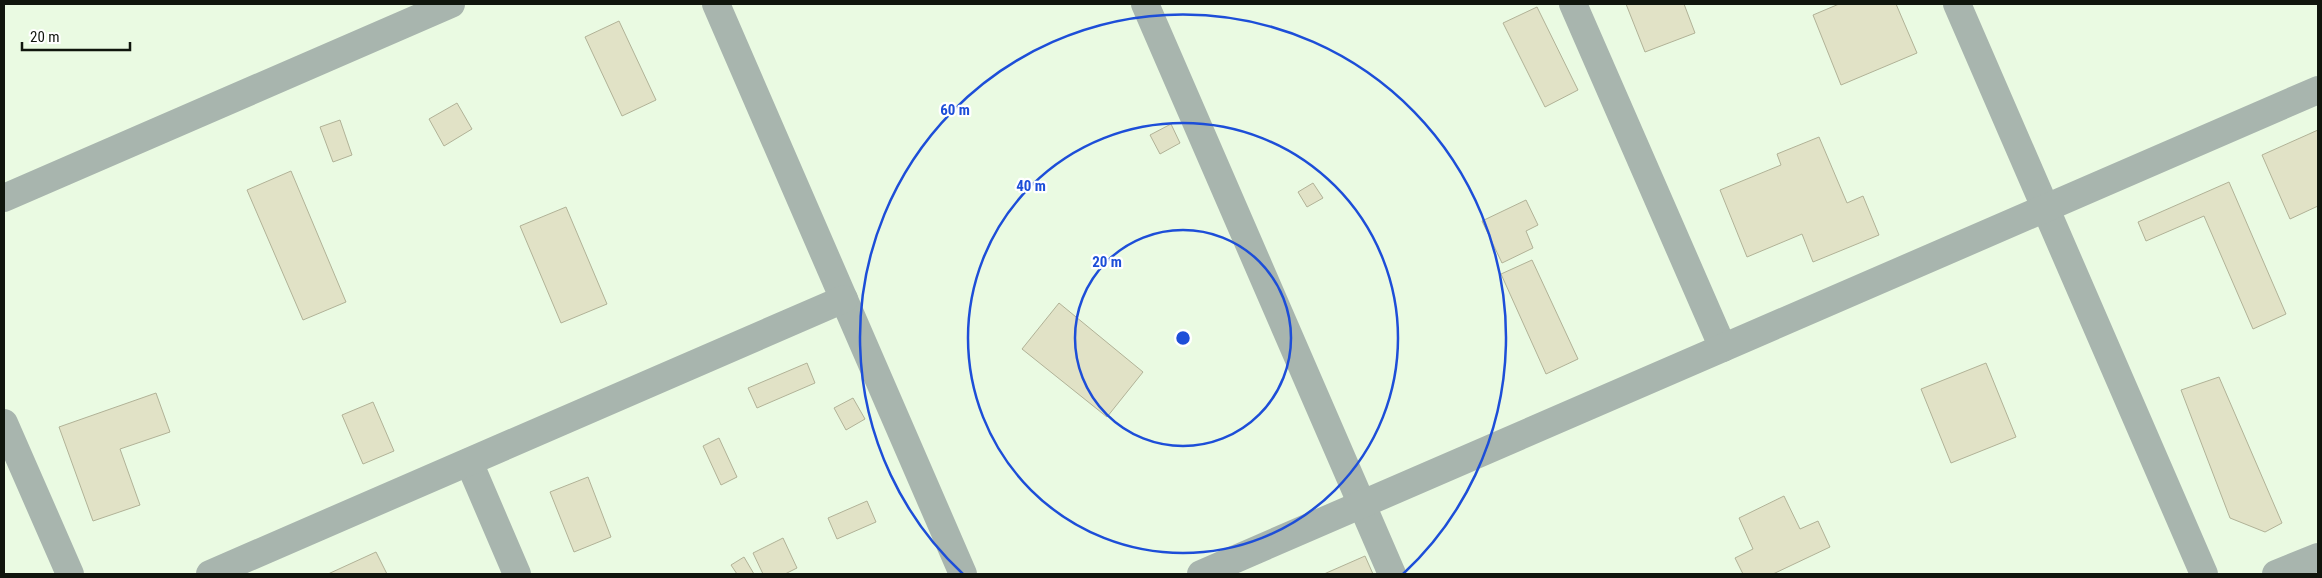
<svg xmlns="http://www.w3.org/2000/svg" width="2322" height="578" font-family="'Roboto Condensed',sans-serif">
  <rect width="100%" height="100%" fill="#eafae2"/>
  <g fill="#e1e2c6" stroke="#b1b297">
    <polygon points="1626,4 1684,4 1695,33 1645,52"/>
    <polygon points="1839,4 1896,4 1917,53 1841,85 1813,15"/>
    <polygon points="1537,7 1578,90 1545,107 1503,23"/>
    <polygon points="619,21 656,100 622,116 585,37"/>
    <polygon points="457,103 472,129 444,146 429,119"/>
    <polygon points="340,120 352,155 333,162 320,127"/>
    <polygon points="1171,124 1180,143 1160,154 1150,135"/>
    <polygon points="2318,130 2318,206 2290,219 2262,155"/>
    <polygon points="1819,137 1847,203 1863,196 1879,235 1813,262 1802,234 1747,257 1720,190 1781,165 1777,154"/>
    <polygon points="291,171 346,302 303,320 247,190"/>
    <polygon points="2229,182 2286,314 2253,329 2204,216 2146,241 2138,222"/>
    <polygon points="1313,183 1323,198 1307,207 1298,192"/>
    <polygon points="1526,200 1538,225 1526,231 1533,248 1502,263 1482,221"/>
    <polygon points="566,207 607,304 561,323 520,226"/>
    <polygon points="1532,260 1578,359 1546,374 1501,274"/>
    <polygon points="1059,303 1143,372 1107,417 1022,349"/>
    <polygon points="807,363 815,383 757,408 748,388"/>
    <polygon points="1986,363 2016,437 1951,463 1921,389"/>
    <polygon points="2219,377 2282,523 2265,532 2230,518 2181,390"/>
    <polygon points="156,393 170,432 120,449 140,505 93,521 59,427"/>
    <polygon points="853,398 865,419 846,430 834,408"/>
    <polygon points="373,402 394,451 363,464 342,415"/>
    <polygon points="719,438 737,477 721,485 703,446"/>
    <polygon points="588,477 611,537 574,552 550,492"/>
    <polygon points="1784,496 1800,529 1818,521 1830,547 1773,574 1743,574 1735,558 1753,549 1739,518"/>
    <polygon points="867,501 876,522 837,539 828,518"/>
    <polygon points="783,538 797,568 785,574 763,574 753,553"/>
    <polygon points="376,552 387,574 328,574"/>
    <polygon points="1365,556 1373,574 1324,574"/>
    <polygon points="744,557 754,574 737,574 731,565"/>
  </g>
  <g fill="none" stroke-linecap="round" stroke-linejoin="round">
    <g stroke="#a8b5ae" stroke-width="28">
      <polyline points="716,4 963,574"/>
      <polyline points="1145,4 1392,574"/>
      <polyline points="1573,4 1723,348"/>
      <polyline points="1957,4 2204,574"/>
      <polyline points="4,198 451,4"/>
      <polyline points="4,423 70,574"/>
      <polyline points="469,462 517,574"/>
      <polyline points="210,574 844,299"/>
      <polyline points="1201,574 2318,90"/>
      <polyline points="2276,574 2318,557"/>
    </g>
  </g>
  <g fill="none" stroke="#1d4ed8" stroke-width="2.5">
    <circle cx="1183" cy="338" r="108"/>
    <circle cx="1183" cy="338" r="215"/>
    <path d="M963 574A323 323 0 1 1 1403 574"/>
  </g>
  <circle cx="1183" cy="338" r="8" fill="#1d4ed8" stroke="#fff" stroke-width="2.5"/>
  <g font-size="15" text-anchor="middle" font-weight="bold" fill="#1d4ed8" stroke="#fff" stroke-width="4.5" stroke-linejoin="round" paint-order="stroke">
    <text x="955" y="115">60 m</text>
    <text x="1031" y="191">40 m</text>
    <text x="1107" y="267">20 m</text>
  </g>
  <rect width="2322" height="578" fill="none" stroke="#10150d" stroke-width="10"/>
  <path d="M22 42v8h108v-8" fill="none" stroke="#10150d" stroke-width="2.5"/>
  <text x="30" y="42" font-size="15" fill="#10150d" stroke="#ffffff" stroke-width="4" paint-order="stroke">20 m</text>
</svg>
